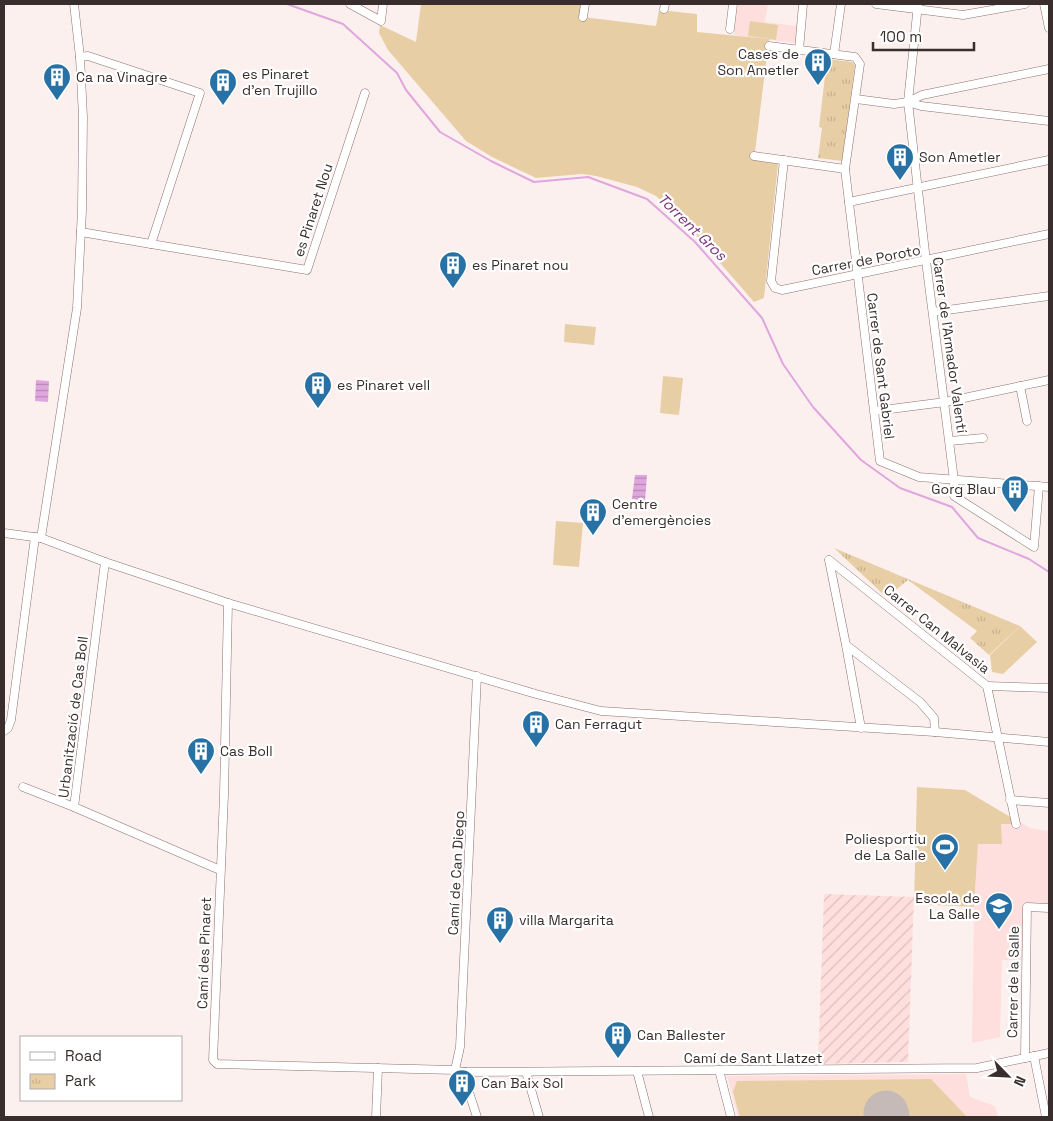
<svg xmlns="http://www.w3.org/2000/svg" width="1053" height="1121" font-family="'Space Grotesk',sans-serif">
  <defs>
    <pattern id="industrial-furrows" width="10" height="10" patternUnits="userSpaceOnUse" patternTransform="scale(1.25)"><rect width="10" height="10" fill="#fedfdd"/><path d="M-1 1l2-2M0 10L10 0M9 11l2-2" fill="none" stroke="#dac0be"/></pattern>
    <pattern id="park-tufts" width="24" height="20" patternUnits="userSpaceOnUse" patternTransform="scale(1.25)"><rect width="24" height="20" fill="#e8cea5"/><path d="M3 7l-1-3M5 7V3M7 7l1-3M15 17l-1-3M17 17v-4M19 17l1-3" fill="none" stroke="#c8b18e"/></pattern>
    <pattern id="water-rules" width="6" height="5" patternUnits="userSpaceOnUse" patternTransform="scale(1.25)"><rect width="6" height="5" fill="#e0a6de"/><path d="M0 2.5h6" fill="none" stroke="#b788b4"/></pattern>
  </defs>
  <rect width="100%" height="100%" fill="#fcf0ef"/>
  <g fill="#fedfdd">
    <polygon points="738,4 768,4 765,22 797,26 795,43 734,35"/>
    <polygon points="1018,821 1030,828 1049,831 1049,906 1025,906 1024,960 1002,960 1000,1037 972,1043 974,907 978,844 1001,824 1018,824"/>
    <polygon points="966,1074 970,1097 995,1106 998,1117 738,1117 727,1076"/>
  </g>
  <polygon fill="url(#industrial-furrows)" points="824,894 914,897 908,1062 818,1064"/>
  <g fill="#e8cea5">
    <polygon points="421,4 581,4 583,17 656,26 659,10 697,14 697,32 769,39 754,160 778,164 764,298 754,302 687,225 656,196 637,187 596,176 582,174 536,178 492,157 466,141 388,50 379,33 380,25 416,42"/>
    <polygon points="750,21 778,25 776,40 748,36"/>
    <polygon points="565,324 596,327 594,345 564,342"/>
    <polygon points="663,376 683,378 679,415 660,413"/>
    <polygon points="556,521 583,523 579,567 553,565"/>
    <polygon points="1020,626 1037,642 1003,674 992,672 990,655"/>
    <polygon points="917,787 965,790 1012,818 1013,824 1001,824 1002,844 978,844 974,907 914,904"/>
    <polygon points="931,1079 967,1117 898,1117 896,1109 864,1117 740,1117 733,1092 737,1081"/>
  </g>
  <g fill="url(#park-tufts)">
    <polygon points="827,59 852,62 855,65 842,161 818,158 822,128 819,127"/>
    <polygon points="834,548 1020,626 989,655 970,638 977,631 908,580 892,593 888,590 884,595"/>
  </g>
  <g fill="url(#water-rules)">
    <polygon points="36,380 49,381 48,402 35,401"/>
    <polygon points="635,475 647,475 645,501 632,499"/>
  </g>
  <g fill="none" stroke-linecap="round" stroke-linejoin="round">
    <polyline stroke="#e0a6de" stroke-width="2" points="287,4 343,24 397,73 406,90 440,132 491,161 534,182 588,177 647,199 695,242 762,318 783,364 813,407 861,460 900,488 952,507 978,538 1029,559 1049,572"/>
    <polyline stroke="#c5bab8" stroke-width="19" points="878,1117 886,1115 891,1117"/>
    <polyline stroke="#c5bab8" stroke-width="45" points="886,1113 887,1117"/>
    <g stroke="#8b7270" stroke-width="9">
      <g id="minor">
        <polyline points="350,4 381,21 383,4"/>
        <polyline points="876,4 963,15 1025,4"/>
        <polyline points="918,4 908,102 926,261 954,480 954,496 1034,547 1039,486"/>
        <polyline points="1044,4 1049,28"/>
        <polyline points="664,9 665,4"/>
        <polyline points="583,17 585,4"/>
        <polyline points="730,29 733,4"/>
        <polyline points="769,46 855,57 860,64 845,169 880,461 919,477 1049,487"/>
        <polyline points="799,50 803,4"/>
        <polyline points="834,54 841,4"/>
        <polyline points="80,57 88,56 200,93 151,244 81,232"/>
        <polyline points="856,99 894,104 908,102 922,95 1049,69"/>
        <polyline points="908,102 921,106 1049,121"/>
        <polyline points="754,156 845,169"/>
        <polyline points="784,160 771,281 775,288 782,290 1049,234"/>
        <polyline points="849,202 1049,160"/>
        <polyline points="151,244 307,270 365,93"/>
        <polyline points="933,312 1049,296"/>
        <polyline points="1020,386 1027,421"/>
        <polyline points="875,411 945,402 1049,380"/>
        <polyline points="950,441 983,438"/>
        <polyline points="4,533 41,538 105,562 228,603 536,694 601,711 935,732 1049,742"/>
        <polyline points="41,538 77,308 82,210 83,117 80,57 74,4"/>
        <polyline points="829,560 987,686 1016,824"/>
        <polyline points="829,560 846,645 861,728"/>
        <polyline points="105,562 74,807 220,870"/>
        <polyline points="228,603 224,795 213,1060 217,1064 455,1070 462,1072 977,1068 1049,1053"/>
        <polyline points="846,645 920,702 934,718 935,732"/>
        <polyline points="987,686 1049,688"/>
        <polyline points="4,731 8,728 11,720 35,537"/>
        <polyline points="23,787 74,807"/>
        <polyline points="1010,800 1049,803"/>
        <polyline points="1034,1056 1046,1117"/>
        <polyline points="1025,1058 1027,907 1049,908"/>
        <polyline points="455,1070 460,1047 477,676"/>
        <polyline points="719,1070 731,1117"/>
        <polyline points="637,1071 649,1117"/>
        <polyline points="465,1072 465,1080 477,1117"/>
        <polyline points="526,1072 539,1117"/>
        <polyline points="376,1117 378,1068"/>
      </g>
    </g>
    <use href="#minor" stroke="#fff" stroke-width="8"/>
  </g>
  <defs>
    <g id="building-pin" transform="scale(1.4375)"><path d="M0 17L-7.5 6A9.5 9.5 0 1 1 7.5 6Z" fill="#2771a4" stroke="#fff"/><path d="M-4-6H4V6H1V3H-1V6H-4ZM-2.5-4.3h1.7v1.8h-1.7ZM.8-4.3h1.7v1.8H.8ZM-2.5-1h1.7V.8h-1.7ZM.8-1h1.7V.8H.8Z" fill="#fff"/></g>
    <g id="stadium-pin" transform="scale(1.4375)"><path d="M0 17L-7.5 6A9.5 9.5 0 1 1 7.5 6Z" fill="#2771a4" stroke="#fff"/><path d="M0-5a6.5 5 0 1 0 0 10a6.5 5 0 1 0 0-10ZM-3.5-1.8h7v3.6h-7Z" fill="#fff"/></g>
    <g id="school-pin" transform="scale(1.4375)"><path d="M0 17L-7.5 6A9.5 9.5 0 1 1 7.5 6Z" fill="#2771a4" stroke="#fff"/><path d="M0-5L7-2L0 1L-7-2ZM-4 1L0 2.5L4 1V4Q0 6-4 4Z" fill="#fff"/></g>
  </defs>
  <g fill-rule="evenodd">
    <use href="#building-pin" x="818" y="62"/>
    <use href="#building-pin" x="57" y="77"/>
    <use href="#building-pin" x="223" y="82"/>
    <use href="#building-pin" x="900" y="157"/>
    <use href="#building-pin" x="453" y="265"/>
    <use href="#building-pin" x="318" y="385"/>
    <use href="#building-pin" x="1015" y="489"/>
    <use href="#building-pin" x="593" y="512"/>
    <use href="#building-pin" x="536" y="724"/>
    <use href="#building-pin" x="201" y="751"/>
    <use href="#stadium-pin" x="945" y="847"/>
    <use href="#school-pin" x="999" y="906"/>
    <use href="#building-pin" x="500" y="920"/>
    <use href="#building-pin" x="618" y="1035"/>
    <use href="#building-pin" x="462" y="1083"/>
  </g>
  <g text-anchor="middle" stroke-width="4.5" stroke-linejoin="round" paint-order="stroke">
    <g font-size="14" fill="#392e2d" stroke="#fff" text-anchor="start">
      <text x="799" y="59" text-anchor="end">Cases de<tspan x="799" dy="16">Son Ametler</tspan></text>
      <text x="242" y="79">es Pinaret<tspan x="242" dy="16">d'en Trujillo</tspan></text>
      <text x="76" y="82">Ca na Vinagre</text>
      <text x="919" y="162">Son Ametler</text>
      <text x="472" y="270">es Pinaret nou</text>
      <text x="337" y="390">es Pinaret vell</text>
      <text x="996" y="494" text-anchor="end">Gorg Blau</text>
      <text x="612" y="509">Centre<tspan x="612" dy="16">d'emergències</tspan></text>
      <text x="555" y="729">Can Ferragut</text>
      <text x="220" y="756">Cas Boll</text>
      <text x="926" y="844" text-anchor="end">Poliesportiu<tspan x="926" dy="16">de La Salle</tspan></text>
      <text x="980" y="903" text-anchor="end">Escola de<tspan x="980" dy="16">La Salle</tspan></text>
      <text x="519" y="925">villa Margarita</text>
      <text x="637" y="1040">Can Ballester</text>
      <text x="481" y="1088">Can Baix Sol</text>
    </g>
    <g font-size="14" fill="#392e2d" stroke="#fff">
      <text transform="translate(313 210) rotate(-72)" y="5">es Pinaret Nou</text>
      <text transform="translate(866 260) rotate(-11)" y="5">Carrer de Poroto</text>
      <text transform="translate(950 345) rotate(82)" y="5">Carrer de l'Armador Valentí</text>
      <text transform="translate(881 366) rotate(83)" y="5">Carrer de Sant Gabriel</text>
      <text transform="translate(937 629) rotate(39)" y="5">Carrer Can Malvasia</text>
      <text transform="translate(73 717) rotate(-83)" y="5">Urbanització de Cas Boll</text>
      <text transform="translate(456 873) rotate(-87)" y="5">Camí de Can Diego</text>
      <text transform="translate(204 953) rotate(-88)" y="5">Camí des Pinaret</text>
      <text transform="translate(1013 982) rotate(-89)" y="5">Carrer de la Salle</text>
      <text x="753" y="1063">Camí de Sant Llatzet</text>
    </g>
    <g font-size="15" font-style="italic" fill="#793579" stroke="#fff">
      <text transform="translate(692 227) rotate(44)" y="5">Torrent Gros</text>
    </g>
  </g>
  <rect width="1053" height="1121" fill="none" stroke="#392e2d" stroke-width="10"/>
  <rect x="20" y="1036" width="162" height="65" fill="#ffffff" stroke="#b0abab"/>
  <rect x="30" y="1052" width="25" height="8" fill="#ffffff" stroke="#b0abab"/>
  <text x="65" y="1061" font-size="15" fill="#392e2d">Road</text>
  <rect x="30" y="1074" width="25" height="15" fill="url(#park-tufts)" stroke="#b0abab"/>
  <text x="65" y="1086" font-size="15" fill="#392e2d">Park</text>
  <g transform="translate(1008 1076) rotate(114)" stroke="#ffffff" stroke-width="4" paint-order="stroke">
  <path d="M0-4L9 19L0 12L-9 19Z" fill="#392e2d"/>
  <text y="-8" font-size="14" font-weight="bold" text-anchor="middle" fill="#392e2d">N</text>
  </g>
  <path d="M873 42v8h101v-8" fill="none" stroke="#392e2d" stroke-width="2.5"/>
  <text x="880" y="42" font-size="15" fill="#392e2d" stroke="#ffffff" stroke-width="4" paint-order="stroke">100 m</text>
</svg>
